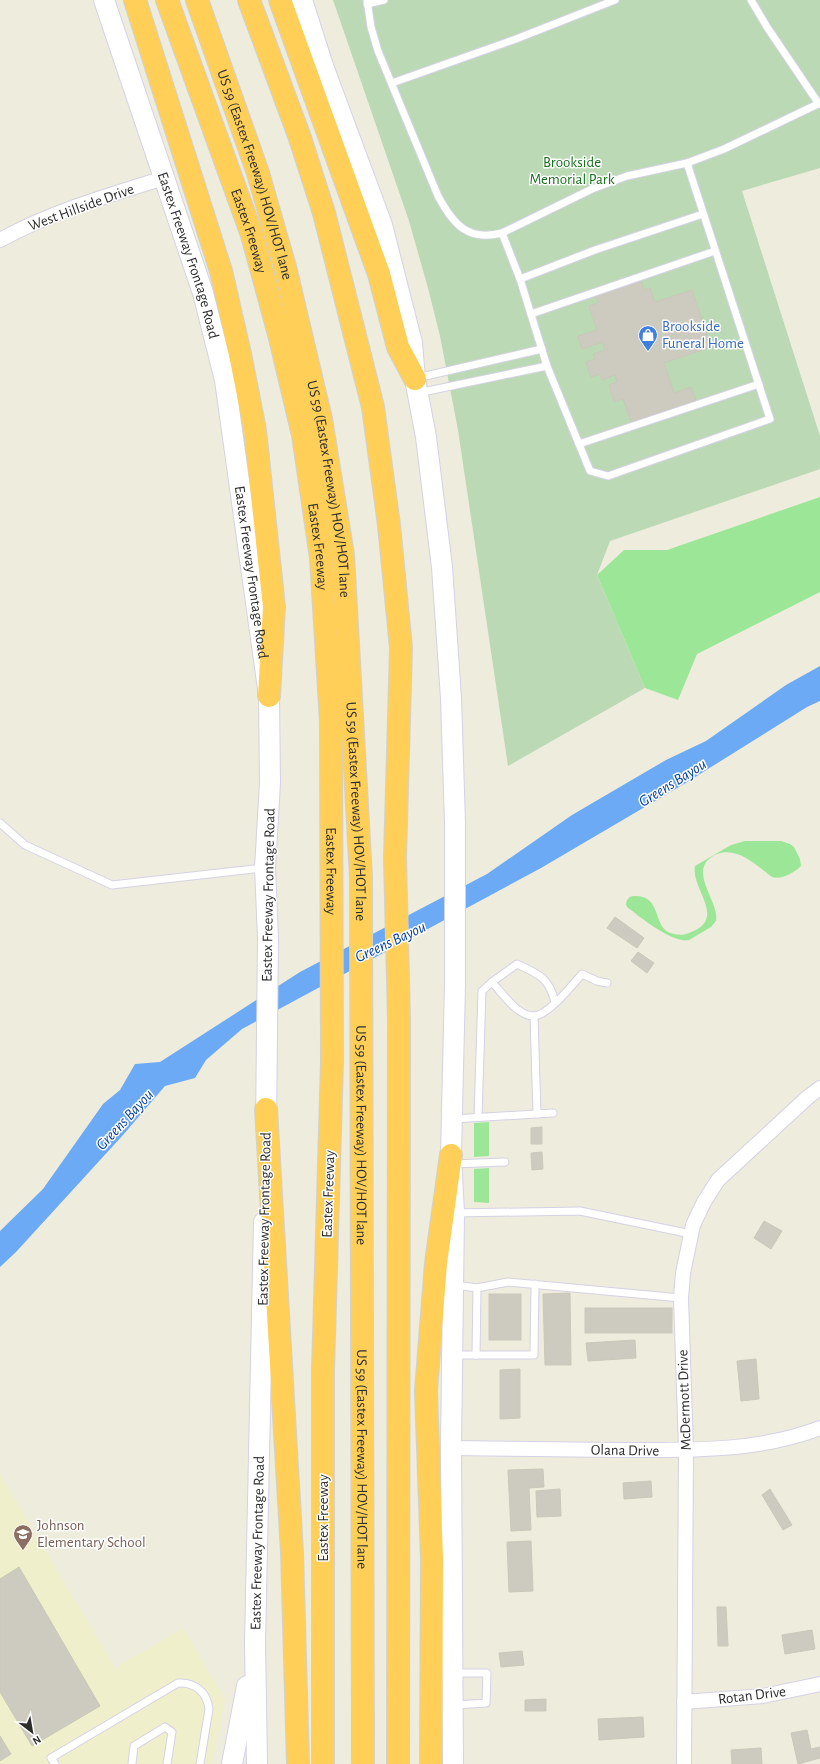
<svg xmlns="http://www.w3.org/2000/svg" width="820" height="1764" font-family="'Alegreya Sans',sans-serif">
  <rect width="100%" height="100%" fill="#eeecdd"/>
  <polygon fill="#f0efcc" points="0,1474 115,1668 183,1628 225,1699 212,1764 0,1764"/>
  <g fill="#9ce797">
    <polygon points="820,497 820,592 697,654 678,700 645,688 597,575 624,550 667,550"/>
    <path d="M745 841H781L790 844 794 847 800 859 801 866C794 873 781 880 772 877 757 866 738 846 717 854 684 869 720 900 716 921L711 927 689 940C673 944 640 917 627 907L626 904C627 899 629 896 634 896 661 895 653 923 668 932 675 935 683 936 689 933 729 919 690 889 695 866L731 845Z"/>
    <polygon points="489,1122 489,1156 474,1157 474,1123"/>
    <polygon points="489,1168 489,1203 474,1202 474,1169"/>
  </g>
  <polygon fill="#bbd9b4" points="333,0 820,0 820,168 742,191 820,436 820,469 610,541 597,575 645,688 508,766 458,430 440,336 428,288 409,221"/>
  <polygon fill="#6caaf5" points="820,666 820,701 807,707 684,784 541,868 242,1029 206,1060 195,1078 165,1086 123,1135 16,1252 0,1267 0,1231 43,1189 103,1104 120,1090 135,1064 160,1062 300,972 487,874 572,815 666,760 706,741 786,685"/>
  <g fill="#cdcbc0" stroke="#cac8b7">
    <polygon points="640,278 644,290 650,288 655,302 692,290 711,347 664,363 674,393 691,387 696,400 631,422 623,399 614,402 609,385 617,382 615,375 602,380 600,374 591,377 586,362 595,359 593,354 605,350 603,342 582,349 578,336 597,330 589,306 598,303 595,294"/>
    <polygon points="615,917 644,938 637,948 607,928"/>
    <polygon points="638,952 654,963 647,973 631,961"/>
    <polygon points="542,1127 542,1144 531,1144 531,1128"/>
    <polygon points="542,1152 543,1169 532,1170 531,1153"/>
    <polygon points="764,1221 782,1231 771,1249 754,1238"/>
    <polygon points="570,1293 571,1365 545,1365 543,1294"/>
    <rect x="489" y="1294" width="32" height="46"/>
    <rect x="585" y="1308" width="87" height="25"/>
    <polygon points="635,1340 636,1358 588,1361 586,1343"/>
    <polygon points="756,1359 759,1399 741,1401 737,1361"/>
    <polygon points="520,1369 520,1418 500,1419 500,1370"/>
    <polygon points="543,1469 544,1487 529,1488 531,1530 511,1531 508,1470"/>
    <polygon points="651,1481 652,1497 624,1499 623,1483"/>
    <polygon points="560,1489 561,1516 537,1517 536,1491"/>
    <polygon points="770,1489 792,1525 783,1530 762,1495"/>
    <polygon points="531,1541 533,1591 509,1592 507,1542"/>
    <polygon points="19,1567 100,1706 32,1746 0,1692 0,1579"/>
    <polygon points="717,1607 726,1607 728,1646 718,1646"/>
    <polygon points="812,1630 815,1649 785,1654 782,1635"/>
    <polygon points="522,1651 524,1665 501,1667 499,1653"/>
    <polygon points="546,1699 546,1711 525,1711 525,1700"/>
    <polygon points="643,1717 644,1737 599,1740 598,1719"/>
    <polygon points="807,1730 811,1749 820,1747 820,1758 798,1764 791,1733"/>
    <polygon points="0,1736 11,1754 0,1761"/>
    <polygon points="761,1748 762,1764 732,1764 731,1750"/>
  </g>
  <g fill="none" stroke-linecap="round" stroke-linejoin="round">
    <g stroke="#d4d2e5" stroke-width="9">
      <g id="service">
        <path d="M367 0 371 27 378 51 438 196C453 224 468 242 502 233L592 189 627 176 687 163 724 149 820 103"/>
        <polyline points="751,0 767,27 819,104"/>
        <polyline points="367,4 384,0"/>
        <polyline points="392,83 516,39 615,0"/>
        <polyline points="502,233 520,279 547,366 590,471 608,476 770,419 687,163"/>
        <polyline points="520,279 595,250 703,214"/>
        <polyline points="531,314 715,251"/>
        <polyline points="417,378 542,349"/>
        <polyline points="418,393 547,366"/>
        <polyline points="579,444 759,384"/>
        <polyline points="0,823 25,845 112,885 263,868"/>
        <path d="M492 982 517 964C539 974 549 978 555 1002"/>
        <polyline points="534,1016 537,1114"/>
        <path d="M478 1117 482 991 492 982C500 991 508 1002 517 1009 522 1013 528 1016 534 1016 549 1015 572 985 582 974L597 981 607 983"/>
        <polyline points="453,1119 553,1113"/>
        <polyline points="453,1164 505,1162"/>
        <polyline points="455,1213 580,1211 691,1234"/>
        <polyline points="455,1285 477,1288 508,1282 681,1298"/>
        <polyline points="453,1355 534,1355 535,1284"/>
        <polyline points="476,1355 477,1288"/>
        <polyline points="453,1673 487,1673 486,1703 455,1705"/>
        <path d="M55 1764 51 1758 178 1683C195 1682 207 1692 209 1709L200 1764"/>
        <polyline points="132,1764 134,1746 165,1727 172,1732 167,1764"/>
      </g>
    </g>
    <g stroke="#d4d2e5" stroke-width="16">
      <g id="minor">
        <path d="M0 240C51 212 109 195 164 178"/>
        <path d="M451 1448C506 1449 561 1449 616 1450 684 1450 755 1453 820 1428"/>
        <polyline points="684,1702 763,1696 820,1684"/>
        <polyline points="684,1764 686,1450 681,1298 683,1273 693,1225 704,1202 718,1180 808,1097 820,1088"/>
      </g>
    </g>
    <g stroke="#d4d2e5" stroke-width="22">
      <g id="secondary">
        <path id="s1" d="M104 0 203 293 225 380 269 696 270 783 265 868 268 938 266 1126"/>
        <polyline points="302,0 323,66 382,225 412,343 415,379 426,437 442,567 451,698 455,823 455,984 451,1155 454,1213 451,1448 453,1764"/>
        <polyline points="232,1764 247,1686"/>
        <path id="s2" d="M257 1764 255 1643 264 1222"/>
      </g>
    </g>
    <g stroke="#d1d1d1" stroke-width="24">
      <g id="motorway">
        <polyline points="135,0 221,271 240,354 255,430 274,607 269,696"/>
        <path id="s3" d="M167 0 252 235 279 334 303 435 321 558 331 722 332 1062 323 1371V1764"/>
        <path id="s4" d="M197 0 258 173 285 267 321 419 343 555 361 877 363 1764"/>
        <polyline points="249,0 300,138 324,213 373,407 389,525 401,648 395,858 399,1020 398,1764"/>
        <polyline points="280,0 379,274 398,347 415,379"/>
        <polyline points="266,1109 292,1552 298,1764"/>
        <polyline points="431,1764 432,1558 426,1391 436,1263 451,1155"/>
      </g>
    </g>
    <use href="#service" stroke="#fff" stroke-width="7"/>
    <use href="#minor" stroke="#fff" stroke-width="14"/>
    <use href="#secondary" stroke="#fff" stroke-width="20"/>
    <use href="#motorway" stroke="#ffcf58" stroke-width="22"/>
  </g>
  <defs>
    <g id="shop-pin" transform="scale(1)"><path d="M0 17L-7.5 6A9.5 9.5 0 1 1 7.5 6Z" fill="#3f7fe0" stroke="#fff"/><path d="M-5-2.5h2.3a2.7 3.5 0 0 1 5.4 0H5L5.5 6h-11ZM-1.5-2.5h3a1.5 2.3 0 0 0-3 0Z" fill="#fff"/></g>
    <g id="school-pin" transform="scale(1)"><path d="M0 17L-7.5 6A9.5 9.5 0 1 1 7.5 6Z" fill="#8d6e63" stroke="#fff"/><path d="M0-5L7-2L0 1L-7-2ZM-4 1L0 2.5L4 1V4Q0 6-4 4Z" fill="#fff"/></g>
  </defs>
  <g fill-rule="evenodd">
    <use href="#shop-pin" x="648" y="335"/>
    <use href="#school-pin" x="23" y="1534"/>
  </g>
  <g text-anchor="middle" stroke-width="3" stroke-linejoin="round" paint-order="stroke">
    <g font-size="15" fill="#176e1d" stroke="#fff">
      <text x="572" y="167">Brookside<tspan x="572" dy="17">Memorial Park</tspan></text>
    </g>
    <g font-size="15" fill="#2c2c2c" stroke="#fff">
      <text dy="5" stroke="none"><textPath href="#s4" startOffset="184">US 59 (Eastex Freeway) HOV/HOT lane</textPath></text>
      <text transform="translate(81 207) rotate(-20)" y="5">West Hillside Drive</text>
      <text dy="5" stroke="none"><textPath href="#s3" startOffset="245">Eastex Freeway</textPath></text>
      <text dy="5" stroke="none"><textPath href="#s1" startOffset="269">Eastex Freeway Frontage Road</textPath></text>
      <text dy="5" stroke="none"><textPath href="#s4" startOffset="508">US 59 (Eastex Freeway) HOV/HOT lane</textPath></text>
      <text dy="5" stroke="none"><textPath href="#s3" startOffset="569">Eastex Freeway</textPath></text>
      <text dy="5" stroke="none"><textPath href="#s1" startOffset="593">Eastex Freeway Frontage Road</textPath></text>
      <text dy="5" stroke="none"><textPath href="#s4" startOffset="832">US 59 (Eastex Freeway) HOV/HOT lane</textPath></text>
      <text dy="5" stroke="none"><textPath href="#s3" startOffset="894">Eastex Freeway</textPath></text>
      <text transform="translate(268 895) rotate(-89)" y="5">Eastex Freeway Frontage Road</text>
      <text dy="5" stroke="none"><textPath href="#s4" startOffset="1156">US 59 (Eastex Freeway) HOV/HOT lane</textPath></text>
      <text transform="translate(328 1194) rotate(-88)" y="5">Eastex Freeway</text>
      <text transform="translate(264 1219) rotate(-89)" y="5">Eastex Freeway Frontage Road</text>
      <text transform="translate(684 1400) rotate(-92)" y="5">McDermott Drive</text>
      <text transform="translate(625 1450) rotate(1)" y="5">Olana Drive</text>
      <text dy="5" stroke="none"><textPath href="#s4" startOffset="1480">US 59 (Eastex Freeway) HOV/HOT lane</textPath></text>
      <text transform="translate(323 1518) rotate(-90)" y="5">Eastex Freeway</text>
      <text dy="5" stroke="none"><textPath href="#s2" startOffset="221">Eastex Freeway Frontage Road</textPath></text>
      <text transform="translate(752 1695) rotate(-7)" y="5">Rotan Drive</text>
    </g>
    <g font-size="15" fill="#366cbe" stroke="#fff" text-anchor="start">
      <text x="662" y="331">Brookside<tspan x="662" dy="17">Funeral Home</tspan></text>
    </g>
    <g font-size="15" fill="#785e54" stroke="#fff" text-anchor="start">
      <text x="37" y="1530">Johnson<tspan x="37" dy="17">Elementary School</tspan></text>
    </g>
    <g font-size="16" font-style="italic" fill="#0642a5" stroke="#fff">
      <text transform="translate(672 782) rotate(-32)" y="6">Greens Bayou</text>
      <text transform="translate(390 941) rotate(-25)" y="6">Greens Bayou</text>
      <text transform="translate(124 1119) rotate(-47)" y="6">Greens Bayou</text>
    </g>
  </g>
  <g transform="translate(32 1732) rotate(149)" stroke="#ffffff" stroke-width="3" paint-order="stroke">
  <path d="M0-3L7 15L0 10L-7 15Z" fill="#2c2c2c"/>
  <text y="-6" font-size="11" font-weight="bold" text-anchor="middle" fill="#2c2c2c">N</text>
  </g>
</svg>
